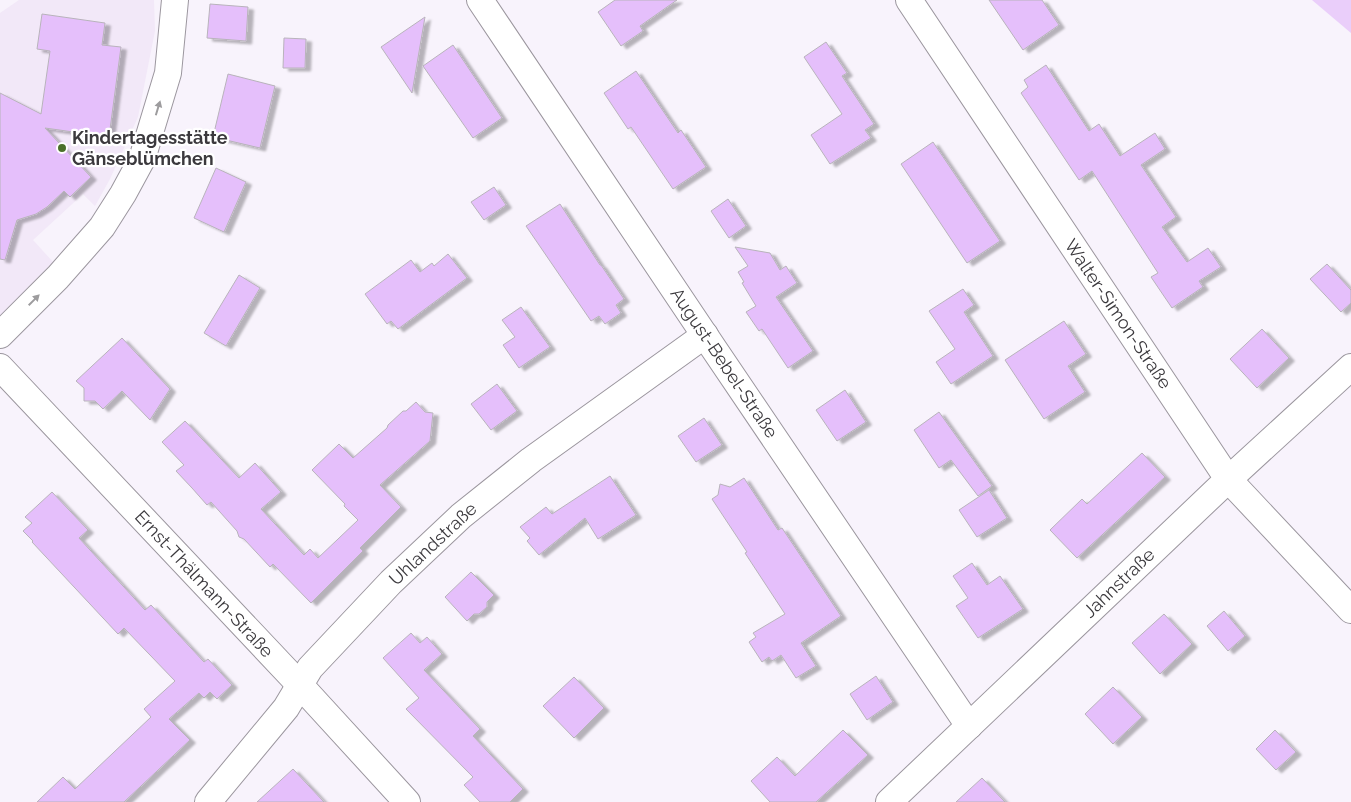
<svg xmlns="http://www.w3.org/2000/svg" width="1351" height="802" font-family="Raleway,sans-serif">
  <defs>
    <filter id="shadow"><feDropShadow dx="5.5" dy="3" stdDeviation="1" flood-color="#0004"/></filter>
  </defs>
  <rect width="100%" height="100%" fill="#f8f3fc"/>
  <polygon fill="#f2e8f8" points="19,0 154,0 155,31 138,117 110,179 95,206 83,194 33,240 53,262 0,316 0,13"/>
  <polygon fill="#eacefa" points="1312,0 1351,0 1351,33"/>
  <g fill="#e5bffb" stroke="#b8b3bb" filter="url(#shadow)">
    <polygon points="615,0 677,0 640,26 643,31 621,46 598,12"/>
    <polygon points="989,0 1042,0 1059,25 1023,50"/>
    <polygon points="210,4 248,7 246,41 207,38"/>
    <polygon points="42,14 105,23 102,45 121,47 109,137 45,128 91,177 70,197 64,191 47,207 36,214 17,220 5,260 0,259 0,93 41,114 50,51 37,49"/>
    <polygon points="425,17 412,93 381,47"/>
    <polygon points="284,38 306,39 305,68 283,68"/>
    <polygon points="826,42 847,73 842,76 874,124 865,130 871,138 830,164 811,135 842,114 804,57"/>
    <polygon points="453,45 502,118 473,138 423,66"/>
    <polygon points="1046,65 1089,131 1099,124 1120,156 1155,133 1165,149 1141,165 1176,217 1162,227 1187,262 1208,248 1221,267 1199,281 1203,287 1172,308 1151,277 1158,273 1092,171 1079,180 1021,93 1028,87 1024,80"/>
    <polygon points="636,71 678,133 681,130 706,167 673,189 631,127 628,129 604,93"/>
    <polygon points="228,74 275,86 260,148 213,137"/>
    <polygon points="933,142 1000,241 967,263 901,164"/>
    <polygon points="216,168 246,182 224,232 194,218"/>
    <polygon points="494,187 506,205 484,220 471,202"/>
    <polygon points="728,199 746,226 729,238 711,211"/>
    <polygon points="560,204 600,265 601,265 624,299 616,305 621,313 605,324 599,316 591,321 526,226"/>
    <polygon points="735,247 770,253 780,270 786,266 797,283 776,297 813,351 788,368 762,329 759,331 746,312 756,306 742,283 744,282 738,272 748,266"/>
    <polygon points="448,254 467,278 398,329 391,321 387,324 365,294 411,260 420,272 432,263 434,266"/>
    <polygon points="1327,264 1351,290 1351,303 1341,312 1310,279"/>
    <polygon points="239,275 260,288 226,346 204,333"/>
    <polygon points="963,289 974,305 964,312 993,356 951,384 936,362 955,349 929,311"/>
    <polygon points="521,307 550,347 519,368 503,345 515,337 502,320"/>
    <polygon points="1064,321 1086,354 1068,366 1085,392 1044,419 1005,360"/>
    <polygon points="1262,329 1289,358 1257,388 1230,359"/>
    <polygon points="122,338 170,389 150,420 122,391 103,409 95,401 84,401 84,388 76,381"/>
    <polygon points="497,384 517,411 491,430 471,404"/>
    <polygon points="845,390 866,422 837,441 816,410"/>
    <polygon points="416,402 425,412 433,413 430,441 380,485 401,507 360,548 363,551 311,603 273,564 270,567 244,539 239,537 237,531 211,502 207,505 192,488 176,471 184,465 162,442 185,421 239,478 255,463 281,492 261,509 304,555 310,549 318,558 358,520 344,506 345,504 312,470 339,444 353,458 387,428 388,425 403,411 406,411"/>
    <polygon points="939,412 992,486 978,496 951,460 939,468 914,430"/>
    <polygon points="704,418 722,445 696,462 678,436"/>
    <polygon points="1142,453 1165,477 1077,558 1050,530 1082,499 1087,504"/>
    <polygon points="610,476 636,515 598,539 585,518 539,555 527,541 530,538 520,527 546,507 552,514"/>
    <polygon points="744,478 778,530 782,528 841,616 801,643 816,666 796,678 781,655 772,661 769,657 762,662 749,642 756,637 753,633 785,614 745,553 747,552 712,499 718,495 720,484 730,487"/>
    <polygon points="989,490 1007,518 977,537 959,510"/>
    <polygon points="52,492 88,530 79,538 145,610 151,605 204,662 208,659 232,685 217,699 210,692 204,698 199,693 169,719 190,740 124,802 37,802 63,777 75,789 151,717 144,709 175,681 124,628 118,634 32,542 33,541 23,531 32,523 25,517"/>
    <polygon points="972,563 987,585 1000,576 1023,609 978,638 956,606 968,598 953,576"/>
    <polygon points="471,572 494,595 487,602 487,607 479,614 474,614 467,621 445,597"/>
    <polygon points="1224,611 1245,636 1228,651 1207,626"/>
    <polygon points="1164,614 1192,644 1160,674 1132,643"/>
    <polygon points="411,633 420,643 427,637 442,654 424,670 480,729 473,736 523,789 510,802 480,802 464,785 473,777 406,709 419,698 383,658"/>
    <polygon points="876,676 893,702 867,720 850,694"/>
    <polygon points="574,677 604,708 574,738 543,706"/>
    <polygon points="1113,687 1142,717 1113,744 1085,714"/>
    <polygon points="843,730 868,755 816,802 770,802 751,781 777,757 795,776"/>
    <polygon points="1275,730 1296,752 1276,770 1256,749"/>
    <polygon points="293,769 324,802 257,802"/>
    <polygon points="982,778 1005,802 956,802"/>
  </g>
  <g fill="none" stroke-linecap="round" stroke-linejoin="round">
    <g stroke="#9b969e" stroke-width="28">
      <g id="street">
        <polyline points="480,0 714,349 969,726"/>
        <polyline points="909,0 1228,479 1351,610"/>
        <polyline points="0,335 58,277 102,227 123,194 142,159 168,73 175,0"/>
        <polyline points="0,367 299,684 407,802"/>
        <polyline points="208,802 286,708 310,668 391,582 461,516 531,460 705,335"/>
        <polyline points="889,802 1218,489 1351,367"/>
      </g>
    </g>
    <use href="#street" stroke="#fff" stroke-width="26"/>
  </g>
  <defs><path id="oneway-solid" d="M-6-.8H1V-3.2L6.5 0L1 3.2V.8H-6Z" transform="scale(1.25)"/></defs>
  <g fill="#9d9c9e">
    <use href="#oneway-solid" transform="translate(158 108) rotate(-73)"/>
    <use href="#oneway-solid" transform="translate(34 300) rotate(-45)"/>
  </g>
  <circle fill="#4a702a" stroke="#fff" stroke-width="2" cx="62" cy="148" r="5"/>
  <g text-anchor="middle" stroke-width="4.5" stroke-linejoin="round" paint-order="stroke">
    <g font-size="18" font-weight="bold" fill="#3b393d" stroke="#fff" text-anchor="start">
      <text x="72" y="144">Kindertagesstätte<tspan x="72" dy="21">Gänseblümchen</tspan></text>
    </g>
    <g font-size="18" fill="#3b393d" stroke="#fff">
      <text transform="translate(1118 314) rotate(56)" y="6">Walter-Simon-Straße</text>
      <text transform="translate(724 363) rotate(56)" y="6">August-Bebel-Straße</text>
      <text transform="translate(433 544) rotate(-43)" y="6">Uhlandstraße</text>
      <text transform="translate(1119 583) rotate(-44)" y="6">Jahnstraße</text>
      <text transform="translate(204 584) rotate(47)" y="6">Ernst-Thälmann-Straße</text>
    </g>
  </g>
</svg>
